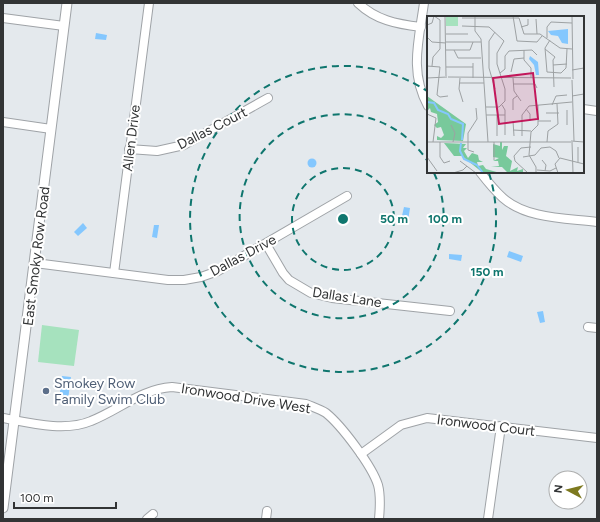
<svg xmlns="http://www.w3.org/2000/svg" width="600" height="522" font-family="Figtree,sans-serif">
  <rect width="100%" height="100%" fill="#e4e9ed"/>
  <polygon fill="#a6e2be" points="42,325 79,330 74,366 38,362"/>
  <g fill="#84c7fe">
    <polygon points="96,33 107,35 106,40 95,39"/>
    <circle cx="312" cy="163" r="4.5"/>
    <polygon points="404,207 410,208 408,221 401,220"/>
    <polygon points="83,223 87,228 78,236 74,232"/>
    <polygon points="154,225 159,225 157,238 152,237"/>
    <polygon points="509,251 523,256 521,262 507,257"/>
    <polygon points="449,254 462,255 461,261 449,259"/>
    <polygon points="543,311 545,322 540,323 537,312"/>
    <polygon points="62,376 71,377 68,400 59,399"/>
  </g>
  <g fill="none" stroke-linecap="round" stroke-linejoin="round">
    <g stroke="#9fa3a7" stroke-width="10">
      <g id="minor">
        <path d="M358 3C376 20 396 24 421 27"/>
        <path d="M424 3C419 40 409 72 428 106"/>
        <polyline points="3,18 64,26"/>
        <polyline points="583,109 597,111"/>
        <polyline points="3,122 51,129"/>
        <polyline points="129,149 157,151 184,145 268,98"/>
        <path d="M480 172C487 181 494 190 503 198 527 219 566 218 597 222"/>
        <polyline points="266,244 283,273 289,280 311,293 332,298 450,311"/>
        <polyline points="35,263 168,280 184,280 201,277 218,271 347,196"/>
        <polyline points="114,273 149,3"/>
        <polyline points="588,327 597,328"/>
        <path d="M3 418C30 423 65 432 91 421 119 410 141 389 172 387L306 404C313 407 320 409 326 413 342 426 372 466 378 485 381 496 380 508 379 519"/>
        <polyline points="361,454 401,425 427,418 597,438"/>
        <polyline points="147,519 153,514"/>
        <polyline points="266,519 267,511"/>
        <polyline points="488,519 501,426"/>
      </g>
    </g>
    <g stroke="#9fa3a7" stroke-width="11">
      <polyline id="tertiary" points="3,508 67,3"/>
    </g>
    <use href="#minor" stroke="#fff" stroke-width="8"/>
    <use href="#tertiary" stroke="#fff" stroke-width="9"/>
  </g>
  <g fill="none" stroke="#0f766e" stroke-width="2" stroke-dasharray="7 5">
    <circle cx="343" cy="219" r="51"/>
    <path d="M434 173A102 102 0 1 1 428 162"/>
    <path d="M489 173A153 153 0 1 1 427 91"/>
  </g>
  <circle fill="#5c6f8a" stroke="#fff" stroke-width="1.5" cx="46" cy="391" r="4"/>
  <g text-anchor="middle" stroke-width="4" stroke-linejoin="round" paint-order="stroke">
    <g font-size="14" fill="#323435" stroke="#fff">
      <text transform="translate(212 128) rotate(-27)" y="5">Dallas Court</text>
      <text transform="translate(131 138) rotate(-83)" y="5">Allen Drive</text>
      <text transform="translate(243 255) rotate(-28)" y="5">Dallas Drive</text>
      <text transform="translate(36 256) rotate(-83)" y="5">East Smoky Row Road</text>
      <text transform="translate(347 297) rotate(9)" y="5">Dallas Lane</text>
      <text transform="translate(246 398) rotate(9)" y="5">Ironwood Drive West</text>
      <text transform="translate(486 425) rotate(7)" y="5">Ironwood Court</text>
    </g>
    <g font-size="14" fill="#4e5e75" stroke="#fff" text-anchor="start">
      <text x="54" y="388">Smokey Row<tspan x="54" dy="16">Family Swim Club</tspan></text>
    </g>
  </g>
  <g transform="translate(427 16)">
    <rect width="157" height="157" fill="#e4e9ed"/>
    <path d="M19 0H31V10H19Z" fill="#a6e2be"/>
    <path d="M0 80 39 108 36 125 10 124V120L14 122 17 119 14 111 10 112 7 109 11 106 10 98 4 96 3 92 0 95ZM73 126H75V134L77 130H81L79 140 85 145 83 155 91 151 90 155 96 153V157H81L75 151H64L72 150 71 145H66L72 142 66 141V128L73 130ZM17 127 39 128 36 132H40L37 135 41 142 45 137 51 139 52 144 56 146H50L51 150 56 149 59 153 73 157H56L35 140H27Z" fill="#78c99b"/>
    <path d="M141 13V28L135 27 131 20 124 19 121 15ZM103 40 111 46 112 59H109L107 49 102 43Z" fill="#84c7fe"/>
    <path fill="none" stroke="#84c7fe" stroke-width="2" d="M0 86 7 87 11 94 21 98 24 103 36 108 35 124M34 127 33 135 37 143 50 149 56 157"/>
    <path fill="none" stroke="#9da1a3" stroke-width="1" d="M18 0 19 60M48 0V15L54 23 61 126M86 0 90 25 110 26 115 20M145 0 146 63M35 2H92L97 18H113L133 32 145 33M109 3 110 18M0 9 5 7 7 0M35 10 62 11 77 25 70 37V48L78 73V85L72 91H59M94 11 101 9V3M19 18H41M0 21 5 26 19 27M120 22V11L124 6 145 7M123 24 118 32 120 56 134 57 139 52 140 33M19 26H54M118 33 128 41M19 34H43L46 26M27 34 31 42H54M97 34V44L104 52V62M46 47V62M126 49 140 48M0 50 13 51 10 79 13 81 21 80M5 50 6 41 13 33V4L7 0M19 51H46M145 54 157 52M84 56 87 43 97 42M73 57 78 53V40L82 35 105 34 110 39M21 61 144 62M0 62 20 61M33 62 32 73 36 86M86 62 87 75 94 85M145 64 147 125M33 67H57M86 68H108L110 72M127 71 126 44 128 41M68 73 62 52V25L68 16M145 80 157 78M75 89 78 94V119M125 89 129 80 140 79M99 93 103 98V105M86 94V83L90 80M140 94V109M119 97H132M0 98 9 102 6 126M59 99H78M86 105 87 120M111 105H124M24 109 28 117 26 126M86 114 104 115M70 120V99M95 120V99L102 90 145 86M144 125 157 126M0 126H144M13 126V141L17 147 23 145M67 126V144M120 126 121 115 131 108 130 88M145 126 146 157M151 131V146M47 136 41 134V117L50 103 49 92M0 141 10 155M96 141 108 139 114 132 123 131 129 135 132 142M115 144 119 149 118 155M33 145 49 157M110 154 123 155 129 152M26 157 36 154 40 150M101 157 88 145 87 140 94 132 104 131M109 157V151L102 139 104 116 111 109V89M131 157 128 148 133 142 157 148"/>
    <path fill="#c2185b" fill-opacity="0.15" stroke="#c2185b" stroke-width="2" d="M106 57 111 103 72 108 66 62Z"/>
    <rect width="157" height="157" fill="none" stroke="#323435" stroke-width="2"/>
  </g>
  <circle cx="343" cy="219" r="6" fill="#0f766e" stroke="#fff" stroke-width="2"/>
  <g font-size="12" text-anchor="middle" font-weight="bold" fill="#0f766e" stroke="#fff" stroke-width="4" stroke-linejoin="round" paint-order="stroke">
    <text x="394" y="223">50 m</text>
    <text x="445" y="223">100 m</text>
    <text x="487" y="276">150 m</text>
  </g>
  <rect width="600" height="522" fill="none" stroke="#323435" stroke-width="8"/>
  <g transform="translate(568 490) rotate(277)"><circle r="19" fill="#ffffff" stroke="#adaeae"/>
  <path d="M0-3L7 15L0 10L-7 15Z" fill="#7d791f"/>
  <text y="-6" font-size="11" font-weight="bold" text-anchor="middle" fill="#323435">N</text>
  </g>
  <path d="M14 502v6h102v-6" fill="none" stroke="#323435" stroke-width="2"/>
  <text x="20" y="502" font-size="12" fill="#323435" stroke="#ffffff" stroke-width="3" paint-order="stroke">100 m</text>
</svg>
